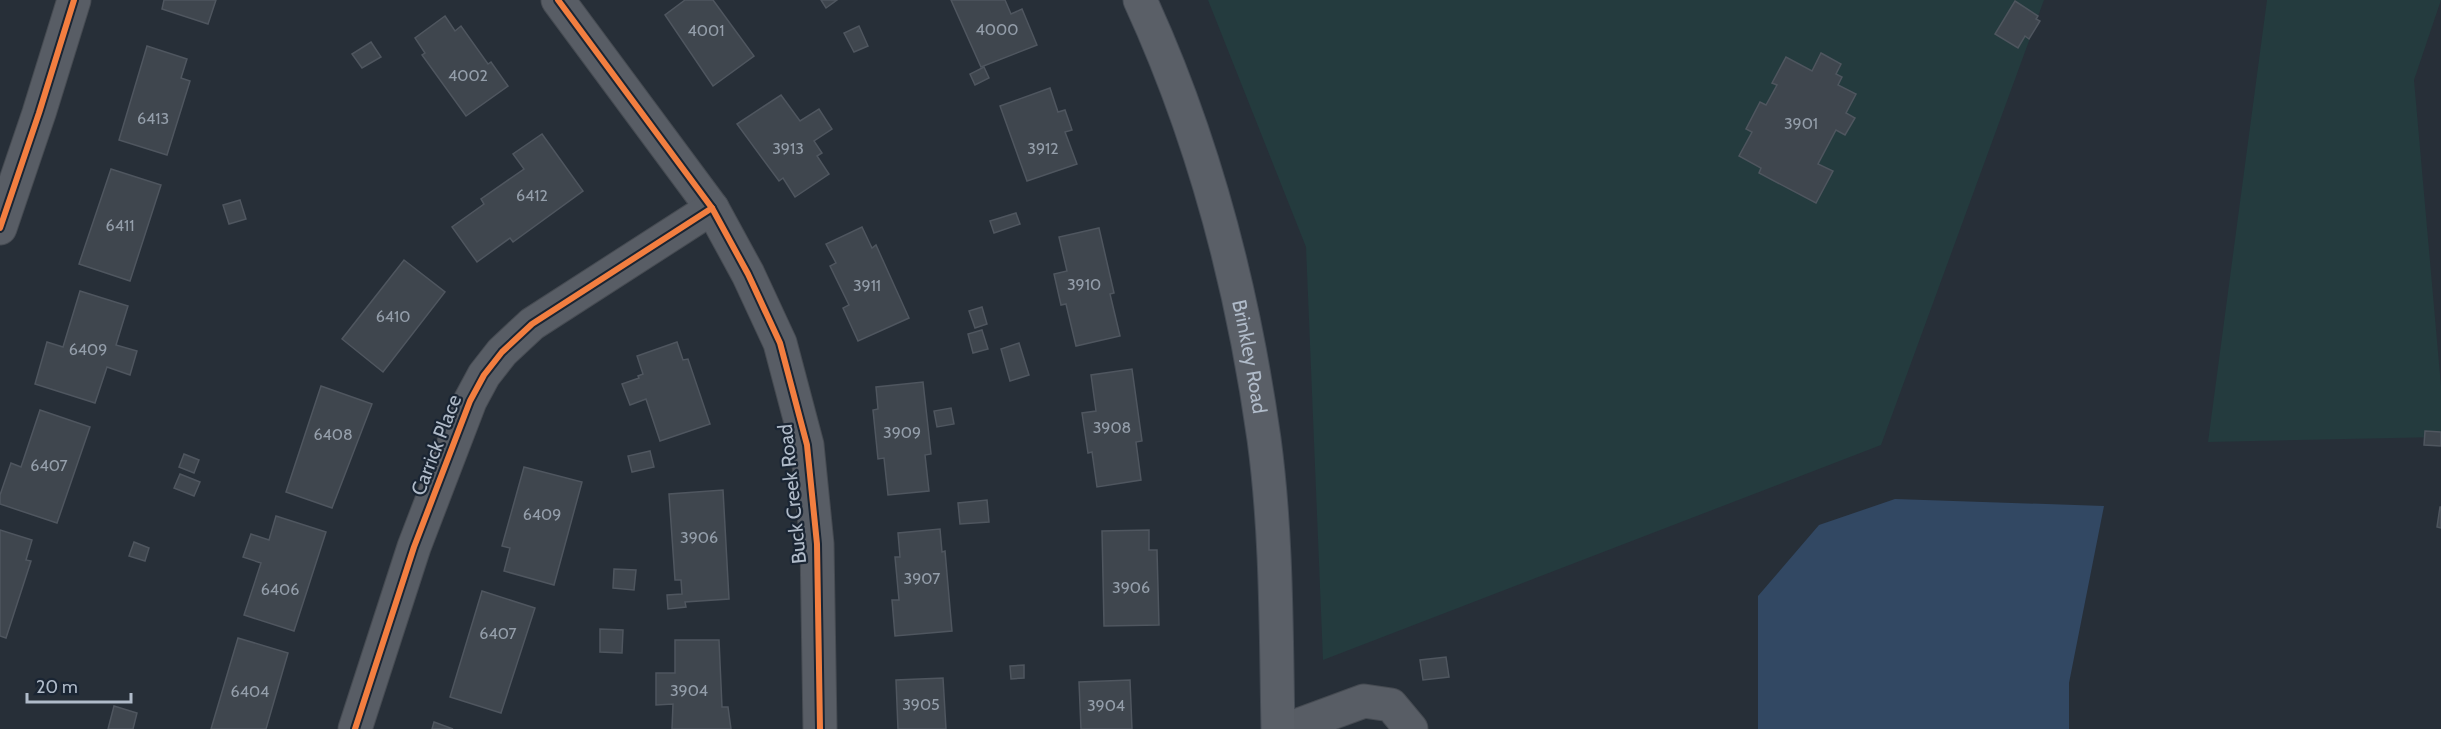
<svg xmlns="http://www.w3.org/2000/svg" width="2441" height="729" font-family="Cabin,sans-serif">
  <rect width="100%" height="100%" fill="#272f38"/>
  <g fill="#243b3e">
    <polygon points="1208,0 2044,0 1881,445 1323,660 1306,247"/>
    <polygon points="2267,0 2441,0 2414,80 2441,386 2441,437 2208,442"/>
  </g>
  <polygon fill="#324863" points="1895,499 2104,506 2069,683 2069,729 1758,729 1758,596 1819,525"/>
  <g fill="#3f464e" stroke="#4f565f" stroke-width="1.5">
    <polygon points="164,0 216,0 208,24 162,9"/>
    <polygon points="685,0 713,0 754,56 713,86 665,15"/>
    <polygon points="821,0 837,0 826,8"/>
    <polygon points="951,0 1005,0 1011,14 1022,9 1037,45 981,67"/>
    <polygon points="2015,1 2038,16 2036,19 2040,21 2029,39 2025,36 2018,48 1995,34"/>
    <polygon points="445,16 455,31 461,26 488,64 491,62 508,86 466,116 422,55 425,53 415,38"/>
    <polygon points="859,26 868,46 854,52 844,33"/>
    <polygon points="371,42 381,57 362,68 352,54"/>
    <polygon points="147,46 187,59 181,78 190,81 167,155 119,140"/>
    <polygon points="1821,53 1841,64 1836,74 1842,77 1838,85 1856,94 1846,113 1855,118 1845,135 1836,130 1818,164 1833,171 1816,203 1759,173 1761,168 1739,156 1752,132 1746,129 1760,102 1766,105 1777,85 1772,83 1786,57 1812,71"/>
    <polygon points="984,67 989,78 975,85 970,74"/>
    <polygon points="1050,88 1058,112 1065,110 1072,130 1065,132 1077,164 1027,181 1000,106"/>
    <polygon points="781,95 800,121 819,109 832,129 814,141 822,153 817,156 829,174 795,197 783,178 779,181 737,124"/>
    <polygon points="542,134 583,191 513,242 510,238 477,262 452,227 484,204 481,199 524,169 513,154"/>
    <polygon points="111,169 161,185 130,281 79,264"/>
    <polygon points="240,200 246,219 229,224 223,205"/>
    <polygon points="1016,213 1020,224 994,233 990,221"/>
    <polygon points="862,227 872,248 876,245 909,318 858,341 843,308 849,305 830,266 836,263 826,244"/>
    <polygon points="1099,228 1114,293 1110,294 1120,336 1076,346 1066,304 1061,305 1054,274 1067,271 1059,237"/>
    <polygon points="404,260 445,292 383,372 342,339"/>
    <polygon points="80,291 128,306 116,345 137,351 130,375 107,367 95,403 35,384 47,342 63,347"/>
    <polygon points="982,307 987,324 975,328 969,311"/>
    <polygon points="982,330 988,349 973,353 968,334"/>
    <polygon points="677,342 683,360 688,359 710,424 660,441 646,399 630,405 622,384 639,378 638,376 643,374 637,356"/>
    <polygon points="1019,343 1029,375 1010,381 1001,349"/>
    <polygon points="1132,369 1142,441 1136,442 1141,480 1097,487 1092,452 1088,453 1082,413 1096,411 1091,375"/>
    <polygon points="923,382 931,454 925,455 929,491 888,495 884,458 878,459 873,410 878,409 876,387"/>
    <polygon points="321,386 372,404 332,508 286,492"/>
    <polygon points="951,408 954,424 937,427 934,411"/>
    <polygon points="40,410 90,427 57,523 0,504 0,495 11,463 21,467"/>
    <polygon points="2425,431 2441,432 2441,446 2424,445"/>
    <polygon points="650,451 654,467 632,472 628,456"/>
    <polygon points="184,454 199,460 194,473 179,467"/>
    <polygon points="524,467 582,482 554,585 504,571 510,548 502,546"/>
    <polygon points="180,474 200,482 194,496 174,488"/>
    <polygon points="723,490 729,599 685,602 686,607 668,609 667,595 682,594 681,580 675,580 669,494"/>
    <polygon points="987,500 989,522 960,524 958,503"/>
    <polygon points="2440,507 2441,507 2441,528 2437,527"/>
    <polygon points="276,516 326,532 294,631 244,615 261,563 243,557 251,534 269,540"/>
    <polygon points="940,529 942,552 945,551 952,631 895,636 892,600 899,600 895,557 900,557 898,533"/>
    <polygon points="0,530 32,540 26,560 31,561 6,638 0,636"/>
    <polygon points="1149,530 1149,550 1157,550 1159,625 1104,626 1102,531"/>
    <polygon points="134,542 149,548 145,561 129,556"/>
    <polygon points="614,569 636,570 634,590 613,588"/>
    <polygon points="482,591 535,608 501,713 450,697"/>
    <polygon points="600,629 623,630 622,653 600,652"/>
    <polygon points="238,638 288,653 266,729 211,729"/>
    <polygon points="675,640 719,640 722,707 728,707 731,729 672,729 673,704 656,705 656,673 675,673"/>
    <polygon points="1446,657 1449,677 1423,680 1420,660"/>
    <polygon points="1024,665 1024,678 1011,679 1010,666"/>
    <polygon points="943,678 946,729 898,729 896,680"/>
    <polygon points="1130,680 1132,729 1081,729 1079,682"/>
    <polygon points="114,706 137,713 133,729 108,729"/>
    <polygon points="434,722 453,729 432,729"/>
  </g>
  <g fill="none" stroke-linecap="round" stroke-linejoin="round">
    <g stroke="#464b52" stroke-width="35">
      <g id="minor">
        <polyline points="558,0 712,208 748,274 780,343 807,445 817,544 820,729"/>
        <polyline points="0,228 39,113 74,0"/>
        <polyline points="355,729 414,547 470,401 484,375 502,352 532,324 712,208"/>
        <polyline points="1288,729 1364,701 1391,705 1411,729"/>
      </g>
    </g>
    <g stroke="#444b54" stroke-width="35">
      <g id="major">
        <path id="s1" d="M1140 0C1203 137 1243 290 1264 439 1277 535 1276 633 1278 729"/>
      </g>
    </g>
    <use href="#minor" stroke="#585d65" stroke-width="33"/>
    <use href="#major" stroke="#5a5f67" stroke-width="33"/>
    <g stroke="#1a2533" stroke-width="10">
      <g id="cycleway">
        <polyline points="558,0 712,208 748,274 780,343 807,445 817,544 820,729"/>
        <polyline points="0,228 39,113 74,0"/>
        <polyline points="355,729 414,547 470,401 484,375 502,352 532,324 712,208"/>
      </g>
    </g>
    <use href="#cycleway" stroke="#f27e40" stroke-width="6"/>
  </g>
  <g text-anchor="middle" stroke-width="4.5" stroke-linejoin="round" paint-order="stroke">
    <g font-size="16" fill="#949eaa">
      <text x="997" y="35">4000</text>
      <text x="706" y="36">4001</text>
      <text x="468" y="81">4002</text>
      <text x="153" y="124">6413</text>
      <text x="1801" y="129">3901</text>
      <text x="788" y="154">3913</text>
      <text x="1043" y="154">3912</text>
      <text x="532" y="201">6412</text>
      <text x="120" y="231">6411</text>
      <text x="1084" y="290">3910</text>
      <text x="867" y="291">3911</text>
      <text x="393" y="322">6410</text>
      <text x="88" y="355">6409</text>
      <text x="1112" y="433">3908</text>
      <text x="902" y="438">3909</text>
      <text x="333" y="440">6408</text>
      <text x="49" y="471">6407</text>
      <text x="542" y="520">6409</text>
      <text x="699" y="543">3906</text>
      <text x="922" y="584">3907</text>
      <text x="1131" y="593">3906</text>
      <text x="280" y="595">6406</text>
      <text x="498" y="639">6407</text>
      <text x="689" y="696">3904</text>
      <text x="250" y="697">6404</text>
      <text x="921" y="710">3905</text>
      <text x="1106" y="711">3904</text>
    </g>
    <g font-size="20" fill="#b0bbc9" stroke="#1a2533">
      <text dy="7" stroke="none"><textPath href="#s1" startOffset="374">Brinkley Road</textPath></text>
      <text transform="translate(436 445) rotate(-69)" y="7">Carrick Place</text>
      <text transform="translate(792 494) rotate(-96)" y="7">Buck Creek Road</text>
    </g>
  </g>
  <path d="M27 693v9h104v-9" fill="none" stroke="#b0bbc9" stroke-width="3"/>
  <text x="36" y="693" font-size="18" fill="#b0bbc9" stroke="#1a2533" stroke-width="4.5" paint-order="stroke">20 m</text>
</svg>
